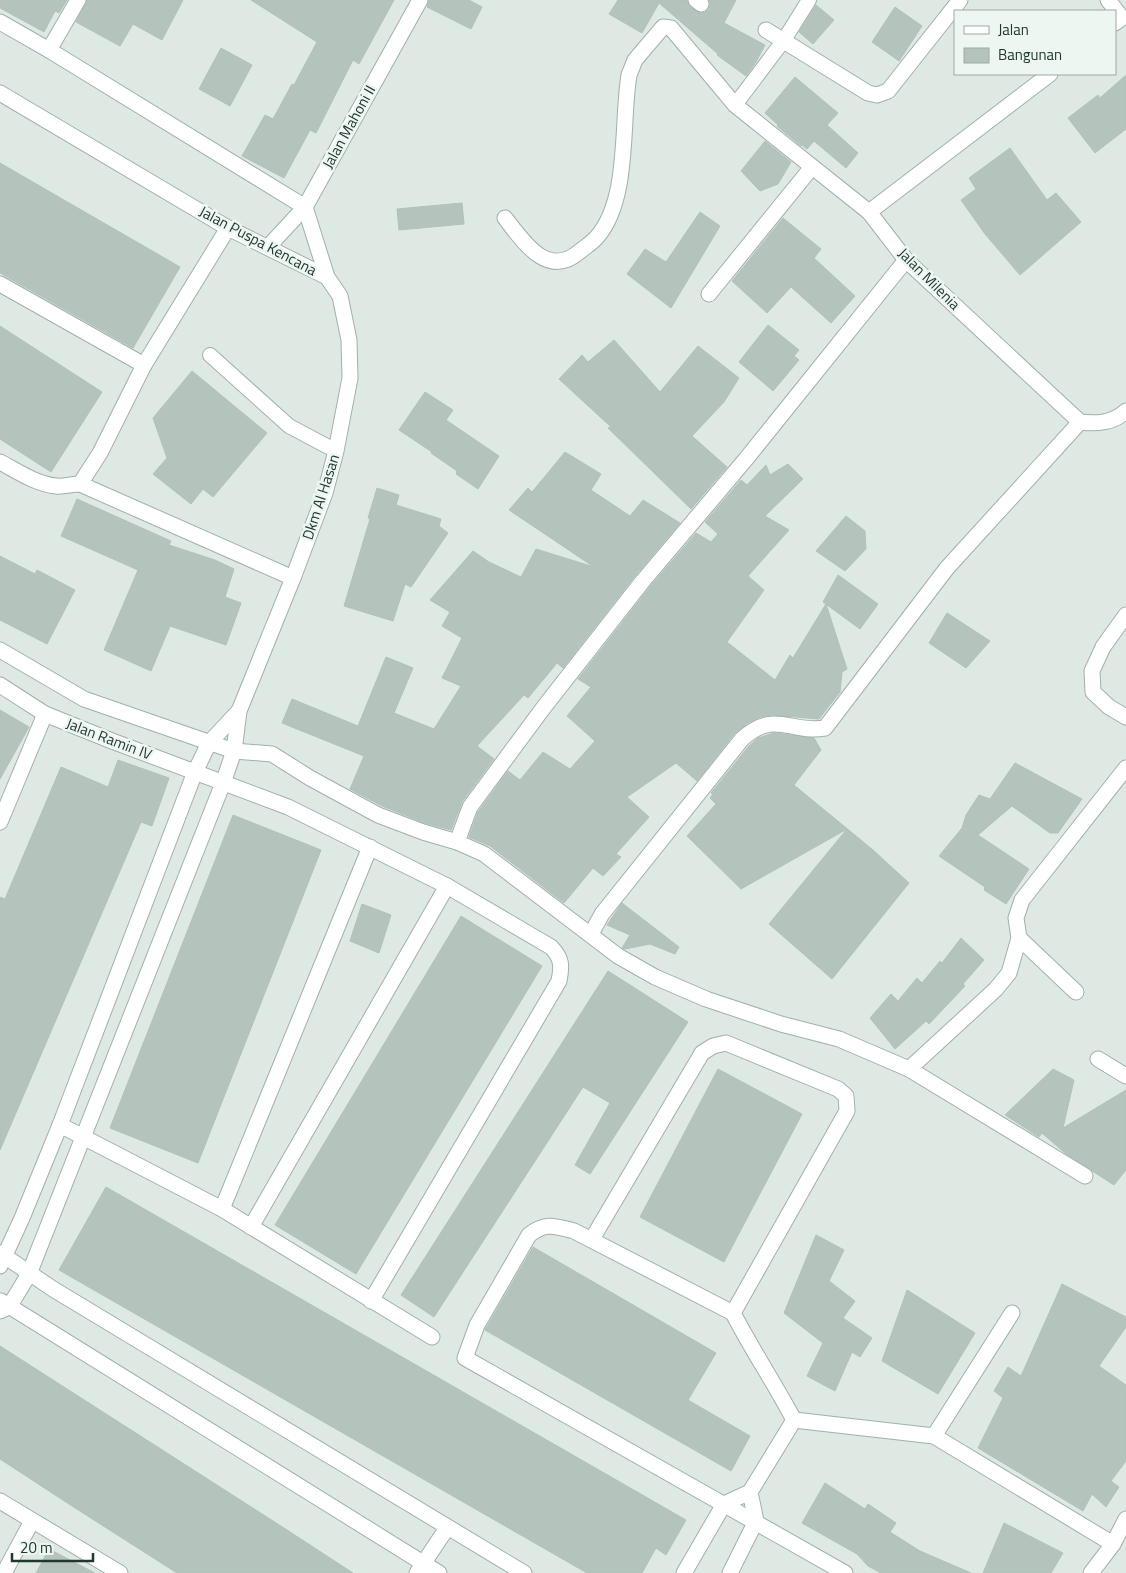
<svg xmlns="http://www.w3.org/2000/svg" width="1126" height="1573" font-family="'Titillium Web',sans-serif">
  <rect width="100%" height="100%" fill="#dee9e4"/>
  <g fill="#b4c4bc" stroke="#b1c2ba">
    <polygon points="0,0 67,0 59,13 55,11 44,32 0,8"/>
    <polygon points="87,0 183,0 162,40 133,24 120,46 76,22"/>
    <polygon points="251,0 394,0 359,64 353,60 316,133 310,130 284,178 242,156 265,115 273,119 292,84 294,85 317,42"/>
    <polygon points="429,0 469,0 482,7 471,29 427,7"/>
    <polygon points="618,0 687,0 690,7 700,13 705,12 709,9 710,5 709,0 736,0 724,23 765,45 756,62 746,76 717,55 718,54 659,3 642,33 609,14"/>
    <polygon points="816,5 834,20 813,44 799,32"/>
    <polygon points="895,7 922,26 899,61 872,42"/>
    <polygon points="221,48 252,65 230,106 199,89"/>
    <polygon points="1126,75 1126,129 1095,153 1068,118 1098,95 1100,98"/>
    <polygon points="795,77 838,113 827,125 858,153 846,168 814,141 807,149 802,145 801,146 777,126 778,125 765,113"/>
    <polygon points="765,141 791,162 778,184 760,191 741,171"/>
    <polygon points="1010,148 1047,200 1056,193 1081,222 1020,275 985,234 961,200 976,189 969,178"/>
    <polygon points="0,163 180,267 133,348 0,273"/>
    <polygon points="462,203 464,224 399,230 397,209"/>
    <polygon points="700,212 720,226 671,308 627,274 645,249 666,262"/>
    <polygon points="783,218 821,249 814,258 855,296 831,323 791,287 767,313 732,281"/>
    <polygon points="768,325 799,350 794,356 799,360 773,391 739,362"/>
    <polygon points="0,326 102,392 51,472 0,439"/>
    <polygon points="614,340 660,392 698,346 739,378 724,402 692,436 727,467 691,509 608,428 611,427 559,379 582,355 588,362"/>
    <polygon points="192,371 267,433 213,497 203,489 191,504 153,474 167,458 153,418"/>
    <polygon points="425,392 453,410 446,420 499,456 478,489 456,474 457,471 431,453 432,452 399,430"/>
    <polygon points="565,452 601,474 591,490 630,516 643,500 680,523 635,576 563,668 557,663 528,698 524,695 477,746 494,759 462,802 451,830 425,823 382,806 350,789 364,756 282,723 292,699 358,726 386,657 413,668 394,713 434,729 461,686 442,678 462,638 442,626 450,612 430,600 473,551 489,562 521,577 536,549 594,567 509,510 528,488 532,492"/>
    <polygon points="788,464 803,479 765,516 789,530 748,576 764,590 727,642 775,680 790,655 793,658 826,604 847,669 842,672 840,692 819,719 772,715 760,717 748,723 735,733 697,781 676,763 627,797 649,817 616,854 621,857 603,876 593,868 564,903 490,846 469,837 478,812 508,771 520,780 543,752 570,769 595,741 567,716 591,687 578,679 649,588 696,533 711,542 718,534 705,522 741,480 747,485 766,465 770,475"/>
    <polygon points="377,488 399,495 396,505 441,519 439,526 448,533 411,587 405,584 393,621 344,606 370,519 368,518"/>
    <polygon points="77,499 171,541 169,545 215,560 234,569 225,597 241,603 226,645 170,626 151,671 104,650 138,570 61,536"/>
    <polygon points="846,516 865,531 866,549 845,571 816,551"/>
    <polygon points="0,556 35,574 37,570 75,590 47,644 0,620"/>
    <polygon points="838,575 878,604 860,629 823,602"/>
    <polygon points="947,613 990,641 966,668 929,643"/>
    <polygon points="0,710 29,727 0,779"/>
    <polygon points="774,733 814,738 821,750 794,785 873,850 909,883 832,979 769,924 847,829 741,889 687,836 716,804 710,798 713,794 711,793 749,746 758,738"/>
    <polygon points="118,760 169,778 152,826 141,822 0,1150 0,897 5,899 61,767 108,787"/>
    <polygon points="1015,763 1082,799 1058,833 1050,833 1012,806 978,835 1029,869 1006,904 984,890 985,887 939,856 962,828 966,815 979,795 990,799"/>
    <polygon points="233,815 321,850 198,1163 110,1128"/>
    <polygon points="622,903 679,947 675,954 650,944 625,949 622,948 630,935 607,925"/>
    <polygon points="362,904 391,915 379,953 350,941"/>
    <polygon points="461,916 542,966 356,1274 275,1225"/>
    <polygon points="961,938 984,960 963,984 965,986 929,1024 926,1021 895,1049 870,1018 891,994 898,1001 917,978 922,983 940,961 942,963"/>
    <polygon points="608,971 688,1022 590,1174 575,1165 610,1103 583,1087 434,1317 401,1295"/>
    <polygon points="718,1069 802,1114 724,1262 640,1217"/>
    <polygon points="1053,1069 1074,1080 1063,1128 1126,1090 1126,1170 1114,1185 1066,1154 1042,1133 1039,1137 1005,1115"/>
    <polygon points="106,1187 686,1520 666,1555 656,1548 642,1573 587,1573 59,1270"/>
    <polygon points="816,1235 844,1250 829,1281 855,1301 843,1318 872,1338 860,1357 852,1352 835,1391 807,1376 823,1343 784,1313"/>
    <polygon points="533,1247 716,1353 688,1400 750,1436 731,1471 485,1330"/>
    <polygon points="1062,1284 1126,1317 1126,1327 1099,1366 1126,1385 1126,1461 1111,1481 1119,1487 1106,1507 1092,1494 1083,1511 978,1448 1003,1398 994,1391 1008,1367 1021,1376"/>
    <polygon points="907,1290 975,1333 938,1394 882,1361"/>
    <polygon points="0,1346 284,1528 353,1573 177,1573 72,1506 0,1459"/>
    <polygon points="825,1483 865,1509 868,1504 896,1523 890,1532 920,1551 971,1573 881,1573 868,1566 857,1554 802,1523"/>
    <polygon points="1004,1523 1063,1553 1051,1573 983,1573"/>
    <polygon points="49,1549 95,1573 36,1573"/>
  </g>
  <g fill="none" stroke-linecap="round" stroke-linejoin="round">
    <g stroke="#a1b0aa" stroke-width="16">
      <g id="service">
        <polyline points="735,105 784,40 809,0"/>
        <polyline points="210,355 289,426 336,451"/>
      </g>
    </g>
    <g stroke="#a1b0aa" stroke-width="17">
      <g id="minor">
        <polyline points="696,0 701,4"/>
        <polyline points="1108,0 1122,18 1115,23"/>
        <polyline points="0,22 49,50 305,207 327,277 340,296 349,340 350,378 336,451 325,493 293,578 239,711 234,751 223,783 29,1274 9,1307 0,1311"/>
        <polyline points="766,30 868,93 877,95 888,91 960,0"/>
        <polyline points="49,50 78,0"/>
        <path d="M1050 74 869 212 906 260 1080 422C1097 424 1113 423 1126 411"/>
        <polyline points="0,93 228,228 327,277"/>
        <path d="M505 218C523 241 547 279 579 252 585 247 592 243 597 237 630 199 621 123 629 75L635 60 663 27 671 28 735 105 869 212"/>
        <polyline points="268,247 305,207 420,0"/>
        <polyline points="0,284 144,365"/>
        <polyline points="709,294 812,167"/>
        <path d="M0 462C17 471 36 484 56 486 63 487 72 484 80 484L100 453 144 365 228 228"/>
        <polyline points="80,484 293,578"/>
        <polyline points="1126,615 1103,647 1092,671 1093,692 1109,707 1126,717"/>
        <polyline points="0,650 84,699 234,751 272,754 310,778 378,815 423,832 457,842 484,854 618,956 655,977 706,999 781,1024 839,1039 909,1069 1085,1176"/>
        <path d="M0 685 45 714 112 741 288 807 447 886 551 947C562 958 562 966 559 981L371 1301"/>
        <polyline points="0,822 45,714"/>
        <polyline points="457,842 470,807 544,707 642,582 746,459 906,260"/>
        <path d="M591 934 602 914 742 739C775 709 790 734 825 728L947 568 1080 422"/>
        <polyline points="1019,938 1076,992"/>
        <polyline points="1098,1059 1126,1076"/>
        <polyline points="909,1069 996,989 1009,973 1019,938 1016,918 1022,900 1126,768"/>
        <polyline points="60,1125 222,1209 432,1337"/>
        <polyline points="222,1209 370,847"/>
        <polyline points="251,1227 447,886"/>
        <path d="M592 1239 702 1053 713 1046 726 1043 838 1089 846 1096 847 1111 733 1313C752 1350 775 1384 794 1420"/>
        <polyline points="0,1253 53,1289 524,1573"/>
        <polyline points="0,1266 22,1218 60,1125 195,772 209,743 239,711"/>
        <polyline points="1,1301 439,1573"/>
        <path d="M733 1313 574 1231C554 1226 546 1222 529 1235L477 1325 465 1358 845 1573"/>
        <polyline points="794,1420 934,1436 1113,1544 1091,1573"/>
        <polyline points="934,1436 1012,1313"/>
        <polyline points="0,1501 120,1573"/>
        <polyline points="1113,1544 1126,1519"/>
        <polyline points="4,1573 32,1521"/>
        <polyline points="417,1573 447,1528"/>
        <polyline points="684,1573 724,1504 750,1492 794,1420"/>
        <polyline points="730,1573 756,1521 750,1492"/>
      </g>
    </g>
    <use href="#service" stroke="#fff" stroke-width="14"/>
    <use href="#minor" stroke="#fff" stroke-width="15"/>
  </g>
  <g text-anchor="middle" stroke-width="5" stroke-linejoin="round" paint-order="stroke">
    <g font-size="15" fill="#203830" stroke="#eef6f2">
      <text transform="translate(349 127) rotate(-61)" y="5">Jalan Mahoni II</text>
      <text transform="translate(258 241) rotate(28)" y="5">Jalan Puspa Kencana</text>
      <text transform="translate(929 279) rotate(45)" y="5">Jalan Milenia</text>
      <text transform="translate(321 497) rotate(-72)" y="5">Dkm Al Hasan</text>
      <text transform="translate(109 739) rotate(21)" y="5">Jalan Ramin IV</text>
    </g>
  </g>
  <rect x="954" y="10" width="162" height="65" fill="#eef6f2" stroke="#9caaa4"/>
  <rect x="964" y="26" width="25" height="8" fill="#ffffff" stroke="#9caaa4"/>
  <text x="998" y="35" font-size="15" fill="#203830">Jalan</text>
  <rect x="964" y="48" width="25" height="15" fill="#b4c4bc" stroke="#9caaa4"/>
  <text x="998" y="60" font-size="15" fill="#203830">Bangunan</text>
  <path d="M12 1553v8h81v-8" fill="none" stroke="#203830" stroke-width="2.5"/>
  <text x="20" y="1553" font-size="15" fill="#203830" stroke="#eef6f2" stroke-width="4" paint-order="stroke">20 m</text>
</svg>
